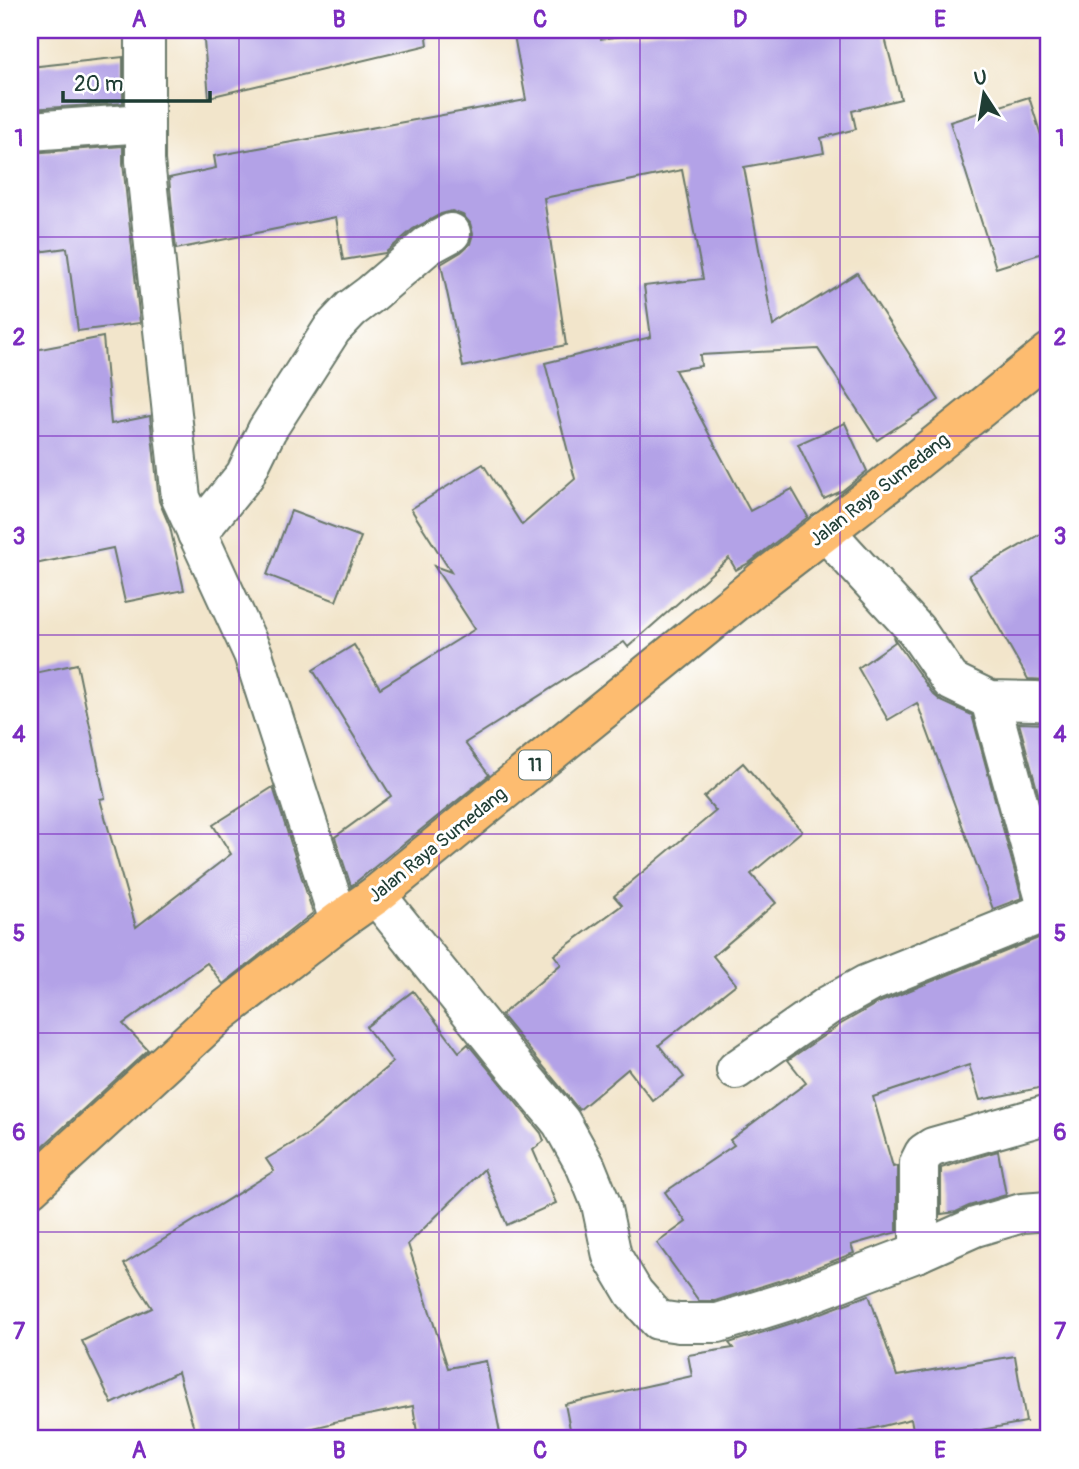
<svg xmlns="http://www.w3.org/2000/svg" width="1079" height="1469" font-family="Pangolin,sans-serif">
  <rect width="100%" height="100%" fill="#fff"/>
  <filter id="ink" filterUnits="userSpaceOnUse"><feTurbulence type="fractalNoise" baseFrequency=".0143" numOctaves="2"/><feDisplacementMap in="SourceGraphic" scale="14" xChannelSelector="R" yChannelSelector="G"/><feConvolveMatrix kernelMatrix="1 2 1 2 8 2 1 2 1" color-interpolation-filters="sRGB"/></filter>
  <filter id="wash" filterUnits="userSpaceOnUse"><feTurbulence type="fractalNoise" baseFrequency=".00686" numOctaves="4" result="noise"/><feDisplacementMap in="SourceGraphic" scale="28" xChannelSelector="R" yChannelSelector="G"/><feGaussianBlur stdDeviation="1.57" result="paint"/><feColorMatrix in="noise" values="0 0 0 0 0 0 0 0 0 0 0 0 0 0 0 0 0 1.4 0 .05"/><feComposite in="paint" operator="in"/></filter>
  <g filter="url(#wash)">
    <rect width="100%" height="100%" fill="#f2e5cb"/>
    <g id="blocks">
      <g fill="#b3a2e7">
        <polygon points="203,30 426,30 428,45 209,97"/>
        <polygon points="513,30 599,30 601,39 665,30 883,30 901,99 852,111 856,129 821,138 824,153 744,167 773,326 857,273 939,400 877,440 818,349 700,355 701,366 675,370 750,511 792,489 808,517 749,563 736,570 729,558 628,647 624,642 465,743 489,775 351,886 335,837 391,796 313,670 354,645 380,688 475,629 434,566 451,572 411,509 483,464 522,525 575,479 545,363 651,337 644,286 703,279 682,170 544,198 566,345 463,367 441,264 461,252 470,244 473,234 470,223 463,215 452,211 441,214 413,229 385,253 343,260 336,217 176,249 169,178 216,168 214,156 526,100"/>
        <polygon points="123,57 123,103 30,109 30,67"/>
        <polygon points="1029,97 1049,161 1049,251 996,268 950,122"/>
        <polygon points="123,146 123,163 140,323 78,331 67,248 30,253 30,153"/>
        <polygon points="103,337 111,424 150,416 159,501 170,527 184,590 125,602 113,548 30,565 30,351"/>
        <polygon points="845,423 867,471 842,491 824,499 798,444"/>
        <polygon points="291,511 361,537 336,601 267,575"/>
        <polygon points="1049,529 1049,680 1028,679 969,575"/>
        <polygon points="893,637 933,694 941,701 972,715 1022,898 993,909 917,703 888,720 858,668 895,642"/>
        <polygon points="77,664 105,798 100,799 136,927 231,854 213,825 273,787 313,913 223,984 207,963 123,1024 148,1050 30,1158 30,674"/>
        <polygon points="1019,723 1049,724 1049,833"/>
        <polygon points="743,763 802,831 751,874 776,903 713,956 736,984 659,1045 684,1077 653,1101 628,1069 579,1110 501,1015 561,964 554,955 622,905 614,896 716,811 704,797"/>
        <polygon points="1046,935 1049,935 1049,1086 980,1100 969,1065 873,1097 893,1167 897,1166 897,1232 851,1245 854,1253 794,1276 715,1301 699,1301 657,1243 686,1222 665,1192 734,1145 730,1140 806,1083 788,1060 841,1024 876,1004"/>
        <polygon points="413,991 459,1052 468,1044 541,1133 544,1141 533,1150 556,1203 507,1225 484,1169 408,1244 448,1368 486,1361 500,1433 465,1439 418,1439 413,1406 334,1422 334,1423 268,1439 197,1439 178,1372 112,1404 82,1341 152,1308 124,1264 274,1171 266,1159 308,1134 393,1062 366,1027"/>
        <polygon points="998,1151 1006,1195 969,1206 956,1212 941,1214 941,1168"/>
        <polygon points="869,1295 897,1376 1015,1356 1026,1422 930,1439 915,1439 911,1419 830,1439 572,1439 565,1404 692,1376 688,1355 733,1348 729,1343 808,1318"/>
      </g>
    </g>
  </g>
  <g filter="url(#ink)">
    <use href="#blocks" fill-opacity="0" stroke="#697869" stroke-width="2"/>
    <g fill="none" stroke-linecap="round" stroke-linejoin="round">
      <g stroke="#697869" stroke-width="42">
        <g id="minor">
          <polyline points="145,30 145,161 181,498 253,654 339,921"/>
          <polyline points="30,131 145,123"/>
          <polyline points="825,531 916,630 951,681 990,700 1035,701 1049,702"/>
          <polyline points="197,534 245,475 267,430 332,329 351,309 371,294 427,246 451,233"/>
          <polyline points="990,700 1049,914"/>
          <polyline points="376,895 510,1061 561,1122 586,1167 601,1204 612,1256 634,1293 658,1320 679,1323 718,1323 801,1297 919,1252 975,1227 1022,1213 1049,1211"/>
          <polyline points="736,1070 829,1005 867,984 1048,911"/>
          <polyline points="919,1252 919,1163 924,1153 933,1147 1049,1114"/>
        </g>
      </g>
      <g stroke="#697869" stroke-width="42">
        <polyline id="trunk" points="30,1188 219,1014 339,921 376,895 765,578 892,480 1049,353"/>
      </g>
      <use href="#minor" stroke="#fff" stroke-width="38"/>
      <use href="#trunk" stroke="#fdbc70" stroke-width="38"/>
    </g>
  </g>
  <path fill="none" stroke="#7b2cbf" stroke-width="2" stroke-opacity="0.55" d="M239 30V1439M439 30V1439M640 30V1439M840 30V1439M30 237H1049M30 436H1049M30 635H1049M30 834H1049M30 1033H1049M30 1232H1049"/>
  <g text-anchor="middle" stroke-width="6" stroke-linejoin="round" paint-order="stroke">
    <rect fill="#fff" stroke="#627771" stroke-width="2" x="519" y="750.5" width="32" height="29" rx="5"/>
    <g font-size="18" font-weight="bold" fill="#1f3d34">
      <text x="535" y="771">11</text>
    </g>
    <g font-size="19" fill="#1f3d34" stroke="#fff">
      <text transform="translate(879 489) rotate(-38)" y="7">Jalan Raya Sumedang</text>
      <text transform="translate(437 844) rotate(-39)" y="7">Jalan Raya Sumedang</text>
    </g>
  </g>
  <rect width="1079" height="1469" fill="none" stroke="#fff" stroke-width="77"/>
  <g transform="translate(984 94) rotate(348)" stroke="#ffffff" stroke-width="5" paint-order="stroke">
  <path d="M0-5L12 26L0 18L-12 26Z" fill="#1f3d34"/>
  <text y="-10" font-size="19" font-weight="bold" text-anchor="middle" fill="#1f3d34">U</text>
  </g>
  <path d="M63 91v10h147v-10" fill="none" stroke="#1f3d34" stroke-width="3.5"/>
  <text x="74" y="91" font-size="21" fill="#1f3d34" stroke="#ffffff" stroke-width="5" paint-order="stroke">20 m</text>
  <rect x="38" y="38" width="1002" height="1392" fill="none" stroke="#7b2cbf" stroke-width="2.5"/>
  <g font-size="23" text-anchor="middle" font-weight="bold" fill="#7b2cbf">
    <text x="139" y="27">A</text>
    <text x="339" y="27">B</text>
    <text x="540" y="27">C</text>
    <text x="740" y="27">D</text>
    <text x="940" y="27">E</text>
    <text x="19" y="146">1</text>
    <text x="1060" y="146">1</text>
    <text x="19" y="345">2</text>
    <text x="1060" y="345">2</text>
    <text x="19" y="544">3</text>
    <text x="1060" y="544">3</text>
    <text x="19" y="742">4</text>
    <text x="1060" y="742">4</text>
    <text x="19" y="941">5</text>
    <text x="1060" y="941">5</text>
    <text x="19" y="1140">6</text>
    <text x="1060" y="1140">6</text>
    <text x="19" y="1339">7</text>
    <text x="1060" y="1339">7</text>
    <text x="139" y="1458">A</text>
    <text x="339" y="1458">B</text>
    <text x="540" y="1458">C</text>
    <text x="740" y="1458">D</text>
    <text x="940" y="1458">E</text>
  </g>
</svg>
